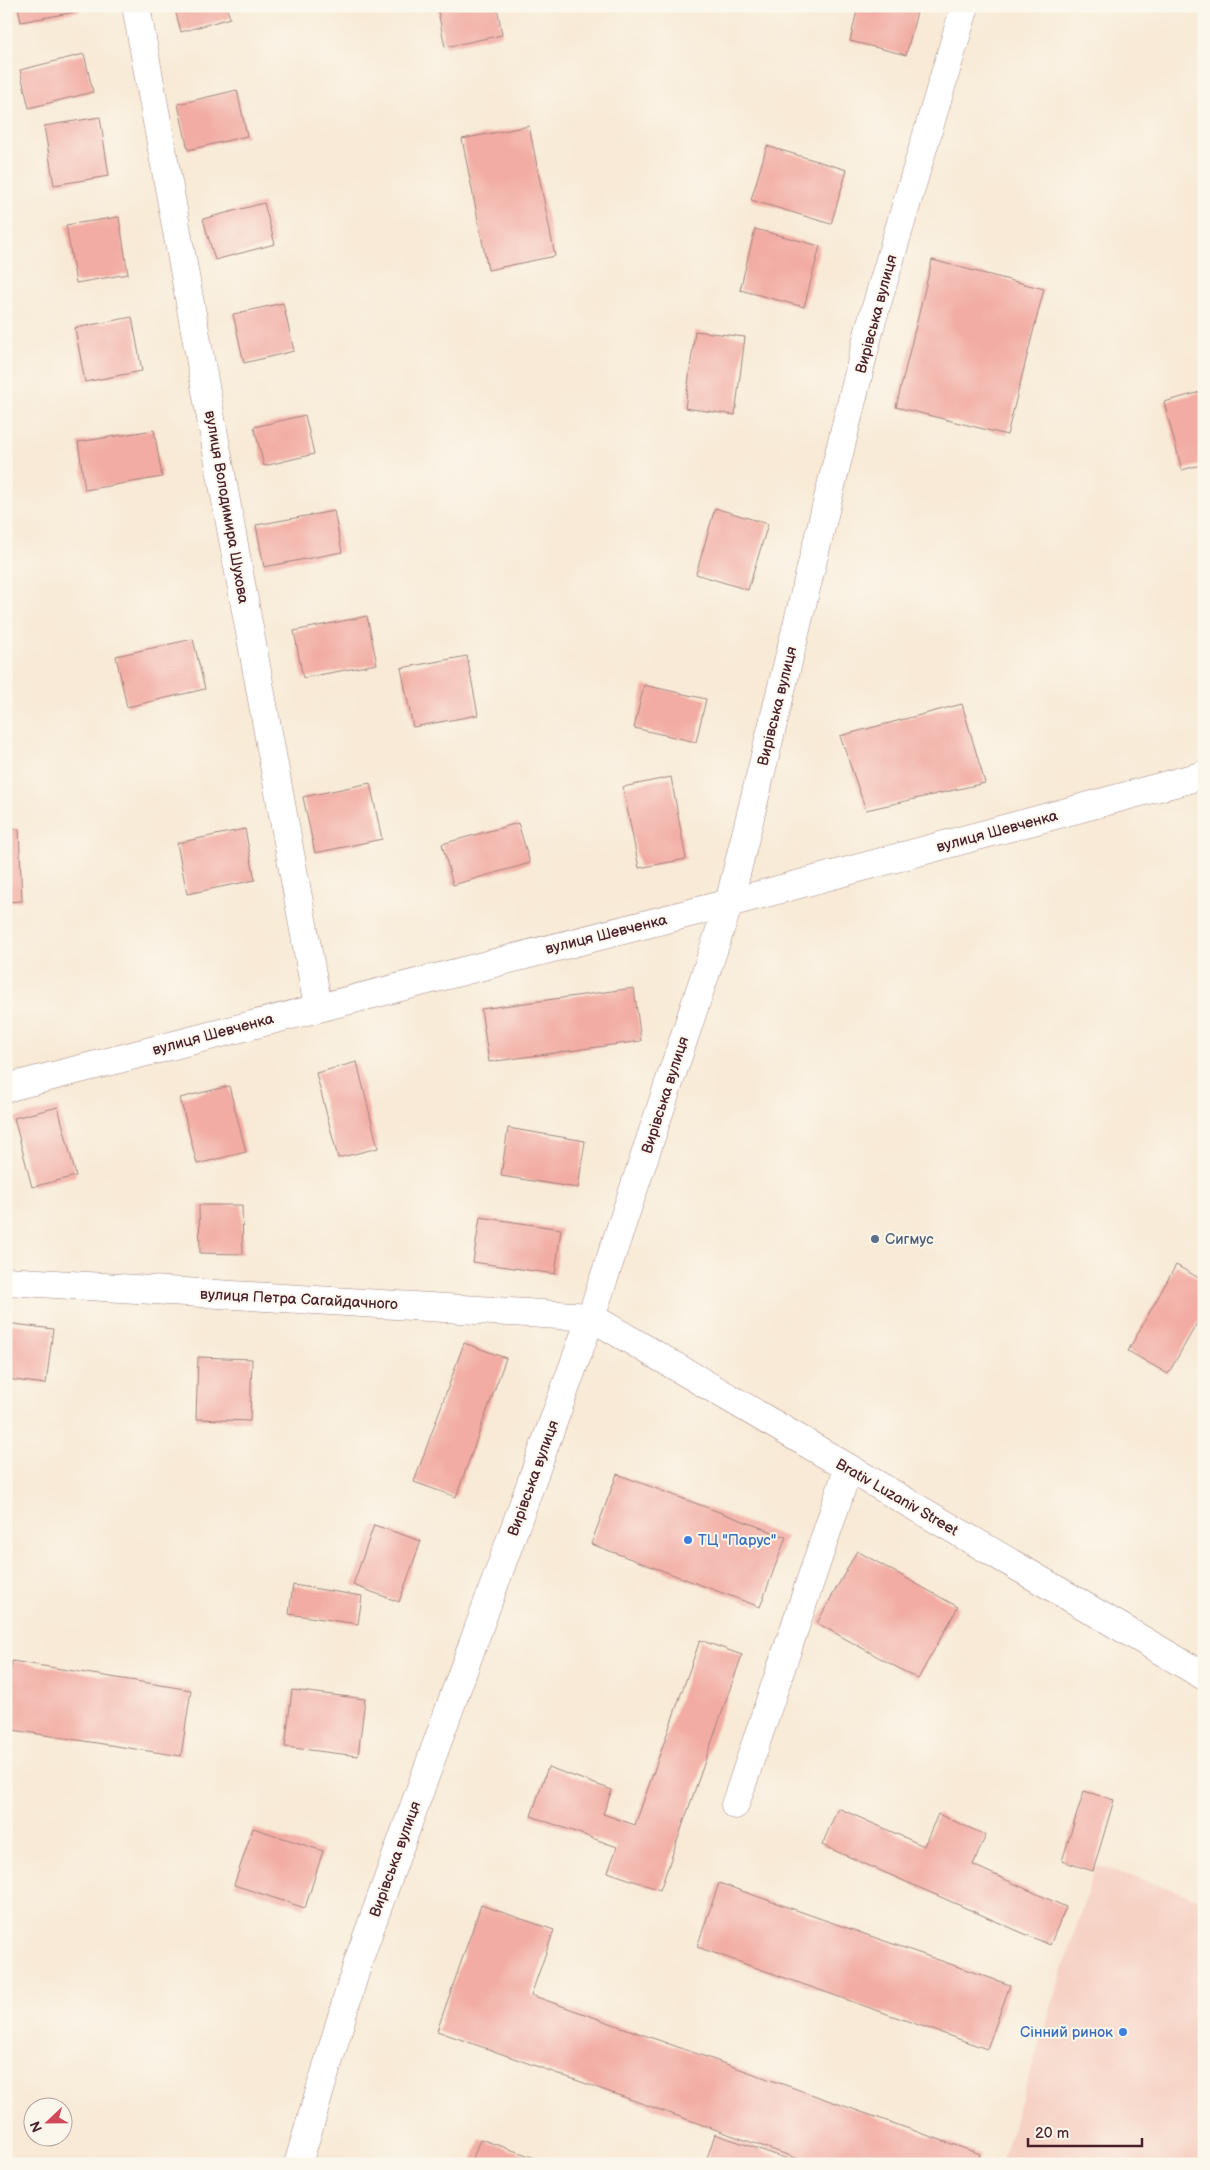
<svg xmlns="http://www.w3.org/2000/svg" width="1210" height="2170" font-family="'Balsamiq Sans',sans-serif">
  <rect width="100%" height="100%" fill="#fbf7ec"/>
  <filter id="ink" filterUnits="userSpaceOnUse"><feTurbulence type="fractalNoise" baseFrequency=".02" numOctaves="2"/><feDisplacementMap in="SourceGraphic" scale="10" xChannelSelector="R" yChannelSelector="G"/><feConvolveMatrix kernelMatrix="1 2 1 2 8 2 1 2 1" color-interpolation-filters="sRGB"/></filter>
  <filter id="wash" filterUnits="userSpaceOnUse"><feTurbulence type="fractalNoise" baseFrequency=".0096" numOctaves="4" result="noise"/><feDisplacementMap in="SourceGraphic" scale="20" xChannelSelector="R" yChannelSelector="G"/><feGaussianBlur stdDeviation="1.12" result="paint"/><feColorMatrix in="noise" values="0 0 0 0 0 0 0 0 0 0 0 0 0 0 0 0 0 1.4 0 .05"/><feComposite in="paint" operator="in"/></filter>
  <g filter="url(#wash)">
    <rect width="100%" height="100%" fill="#f8ead6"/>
    <polygon fill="#f6d2c4" points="1096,1865 1204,1900 1204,2164 1001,2164"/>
    <g id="blocks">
      <g fill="#f2aca3">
        <polygon points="18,6 79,6 80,11 21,22"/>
        <polygon points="174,6 226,6 230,18 181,32"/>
        <polygon points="437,6 497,6 502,35 445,47"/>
        <polygon points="858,6 918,8 906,55 850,41"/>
        <polygon points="84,54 93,92 29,108 20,70"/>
        <polygon points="237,90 247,136 188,150 178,104"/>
        <polygon points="100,117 109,176 54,185 44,126"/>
        <polygon points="529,126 555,256 488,270 462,139"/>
        <polygon points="767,146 847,170 831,224 751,200"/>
        <polygon points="264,203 275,244 215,260 203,219"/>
        <polygon points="119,217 128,274 76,283 66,225"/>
        <polygon points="755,229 820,246 804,307 740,290"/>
        <polygon points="932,260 1044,289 1007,435 896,407"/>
        <polygon points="283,303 294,351 244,363 233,314"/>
        <polygon points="132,317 142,371 85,382 75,328"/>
        <polygon points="695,331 745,337 735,415 685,408"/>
        <polygon points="1204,391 1204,464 1182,470 1164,402"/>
        <polygon points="305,415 314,454 264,466 254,427"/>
        <polygon points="154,430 162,477 85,490 78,442"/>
        <polygon points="715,508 768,524 748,590 696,574"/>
        <polygon points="334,511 342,552 264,567 256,525"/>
        <polygon points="367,616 377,664 303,678 294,631"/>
        <polygon points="193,639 205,689 127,707 116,656"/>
        <polygon points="467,656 478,715 413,727 401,668"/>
        <polygon points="644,685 706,699 696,742 634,728"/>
        <polygon points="962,704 985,783 866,810 840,736"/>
        <polygon points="671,777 686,859 639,868 623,787"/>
        <polygon points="370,783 382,839 315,853 303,797"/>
        <polygon points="518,823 530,863 453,885 442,844"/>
        <polygon points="6,829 19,829 22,901 6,902"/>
        <polygon points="245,829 255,880 187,894 177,843"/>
        <polygon points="634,988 641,1041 489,1062 481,1009"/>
        <polygon points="357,1062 378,1148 338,1158 316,1073"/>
        <polygon points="229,1086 246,1152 197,1164 180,1098"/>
        <polygon points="58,1107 76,1176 32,1187 14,1118"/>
        <polygon points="508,1128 585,1141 578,1188 501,1176"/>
        <polygon points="199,1205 242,1205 243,1254 200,1253"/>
        <polygon points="480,1217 561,1229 555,1274 473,1262"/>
        <polygon points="1176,1265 1204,1281 1204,1311 1168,1374 1128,1351"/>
        <polygon points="6,1323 53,1329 46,1384 6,1379"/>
        <polygon points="464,1343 506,1358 456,1497 414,1482"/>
        <polygon points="198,1357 252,1359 250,1421 196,1419"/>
        <polygon points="617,1474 786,1537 760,1607 591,1544"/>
        <polygon points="374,1525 421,1541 399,1602 353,1585"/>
        <polygon points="857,1551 958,1607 918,1679 817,1623"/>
        <polygon points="293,1585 362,1596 358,1624 289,1614"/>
        <polygon points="700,1640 742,1655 660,1890 608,1872 617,1847 531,1816 548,1767 612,1790 603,1814 635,1825"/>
        <polygon points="12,1661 191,1690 181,1756 6,1729 6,1699"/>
        <polygon points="292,1690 365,1699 358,1756 285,1747"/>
        <polygon points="1084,1791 1114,1800 1093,1871 1062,1861"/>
        <polygon points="838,1808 924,1846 938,1814 986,1835 973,1865 1066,1907 1050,1945 822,1845"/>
        <polygon points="253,1828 323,1851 305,1908 234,1885"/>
        <polygon points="719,1883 1010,1985 987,2049 697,1947"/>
        <polygon points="481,1905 554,1930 531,1995 980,2154 977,2164 813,2164 437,2031"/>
        <polygon points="715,2134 799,2163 799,2164 705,2164"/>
        <polygon points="480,2139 550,2163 550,2164 471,2164"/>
      </g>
    </g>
  </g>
  <g filter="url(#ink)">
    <use href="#blocks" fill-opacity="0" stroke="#a18480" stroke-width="1"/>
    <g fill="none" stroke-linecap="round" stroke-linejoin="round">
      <g stroke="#a18480" stroke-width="29">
        <g id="minor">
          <polyline points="136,6 318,1007"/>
          <polyline points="6,1088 729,903 1204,775"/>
          <polyline points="6,1281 591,1317"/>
          <polyline points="735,1805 848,1469"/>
        </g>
      </g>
      <g stroke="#a18480" stroke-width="29">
        <g id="secondary">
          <polyline points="591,1317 1204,1676"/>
          <polyline points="298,2164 359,1959 591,1317 729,903 870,327 965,6"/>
        </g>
      </g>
      <use href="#minor" stroke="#fff" stroke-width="28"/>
      <use href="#secondary" stroke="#fff" stroke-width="28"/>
    </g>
  </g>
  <circle fill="#5c6f8a" stroke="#fbf7ec" stroke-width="2" cx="875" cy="1239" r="5"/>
  <g fill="#3f7fe0" stroke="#fbf7ec" stroke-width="2">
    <circle cx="688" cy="1540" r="5"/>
    <circle cx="1123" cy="2032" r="5"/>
  </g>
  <g text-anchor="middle" stroke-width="4" stroke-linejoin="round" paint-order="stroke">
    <g font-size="15" fill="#4a1f2b" stroke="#fbf7ec">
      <text transform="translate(876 314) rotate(-75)" y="5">Вирівська вулиця</text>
      <text transform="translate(227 507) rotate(80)" y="5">вулиця Володимира Шухова</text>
      <text transform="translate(777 706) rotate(-76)" y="5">Вирівська вулиця</text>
      <text transform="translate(997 831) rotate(-15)" y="5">вулиця Шевченка</text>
      <text transform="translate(606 934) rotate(-14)" y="5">вулиця Шевченка</text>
      <text transform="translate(213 1034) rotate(-15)" y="5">вулиця Шевченка</text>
      <text transform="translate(665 1095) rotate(-72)" y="5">Вирівська вулиця</text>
      <text transform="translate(299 1299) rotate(3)" y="5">вулиця Петра Сагайдачного</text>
      <text transform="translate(533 1478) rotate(-70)" y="5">Вирівська вулиця</text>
      <text transform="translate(897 1497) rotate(30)" y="5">Brativ Luzaniv Street</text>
      <text transform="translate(395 1859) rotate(-70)" y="5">Вирівська вулиця</text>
    </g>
    <g font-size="15" fill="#4e5e75" stroke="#fbf7ec" text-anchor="start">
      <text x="885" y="1244">Сигмус</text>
    </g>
    <g font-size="15" fill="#366cbe" stroke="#fbf7ec" text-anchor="start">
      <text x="698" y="1545">ТЦ "Парус"</text>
      <text x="1113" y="2037" text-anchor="end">Сінний ринок</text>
    </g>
  </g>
  <rect width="1210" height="2170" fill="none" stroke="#fbf7ec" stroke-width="25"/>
  <g transform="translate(48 2122) rotate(248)"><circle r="24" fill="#fbf7ec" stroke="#b4a19f"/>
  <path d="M0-4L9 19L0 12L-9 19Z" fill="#d1495b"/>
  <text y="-8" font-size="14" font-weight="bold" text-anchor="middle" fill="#4a1f2b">N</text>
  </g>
  <path d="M1028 2138v8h114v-8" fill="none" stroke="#4a1f2b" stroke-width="2.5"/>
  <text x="1035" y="2138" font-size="15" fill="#4a1f2b" stroke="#fbf7ec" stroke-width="4" paint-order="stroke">20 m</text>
</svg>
